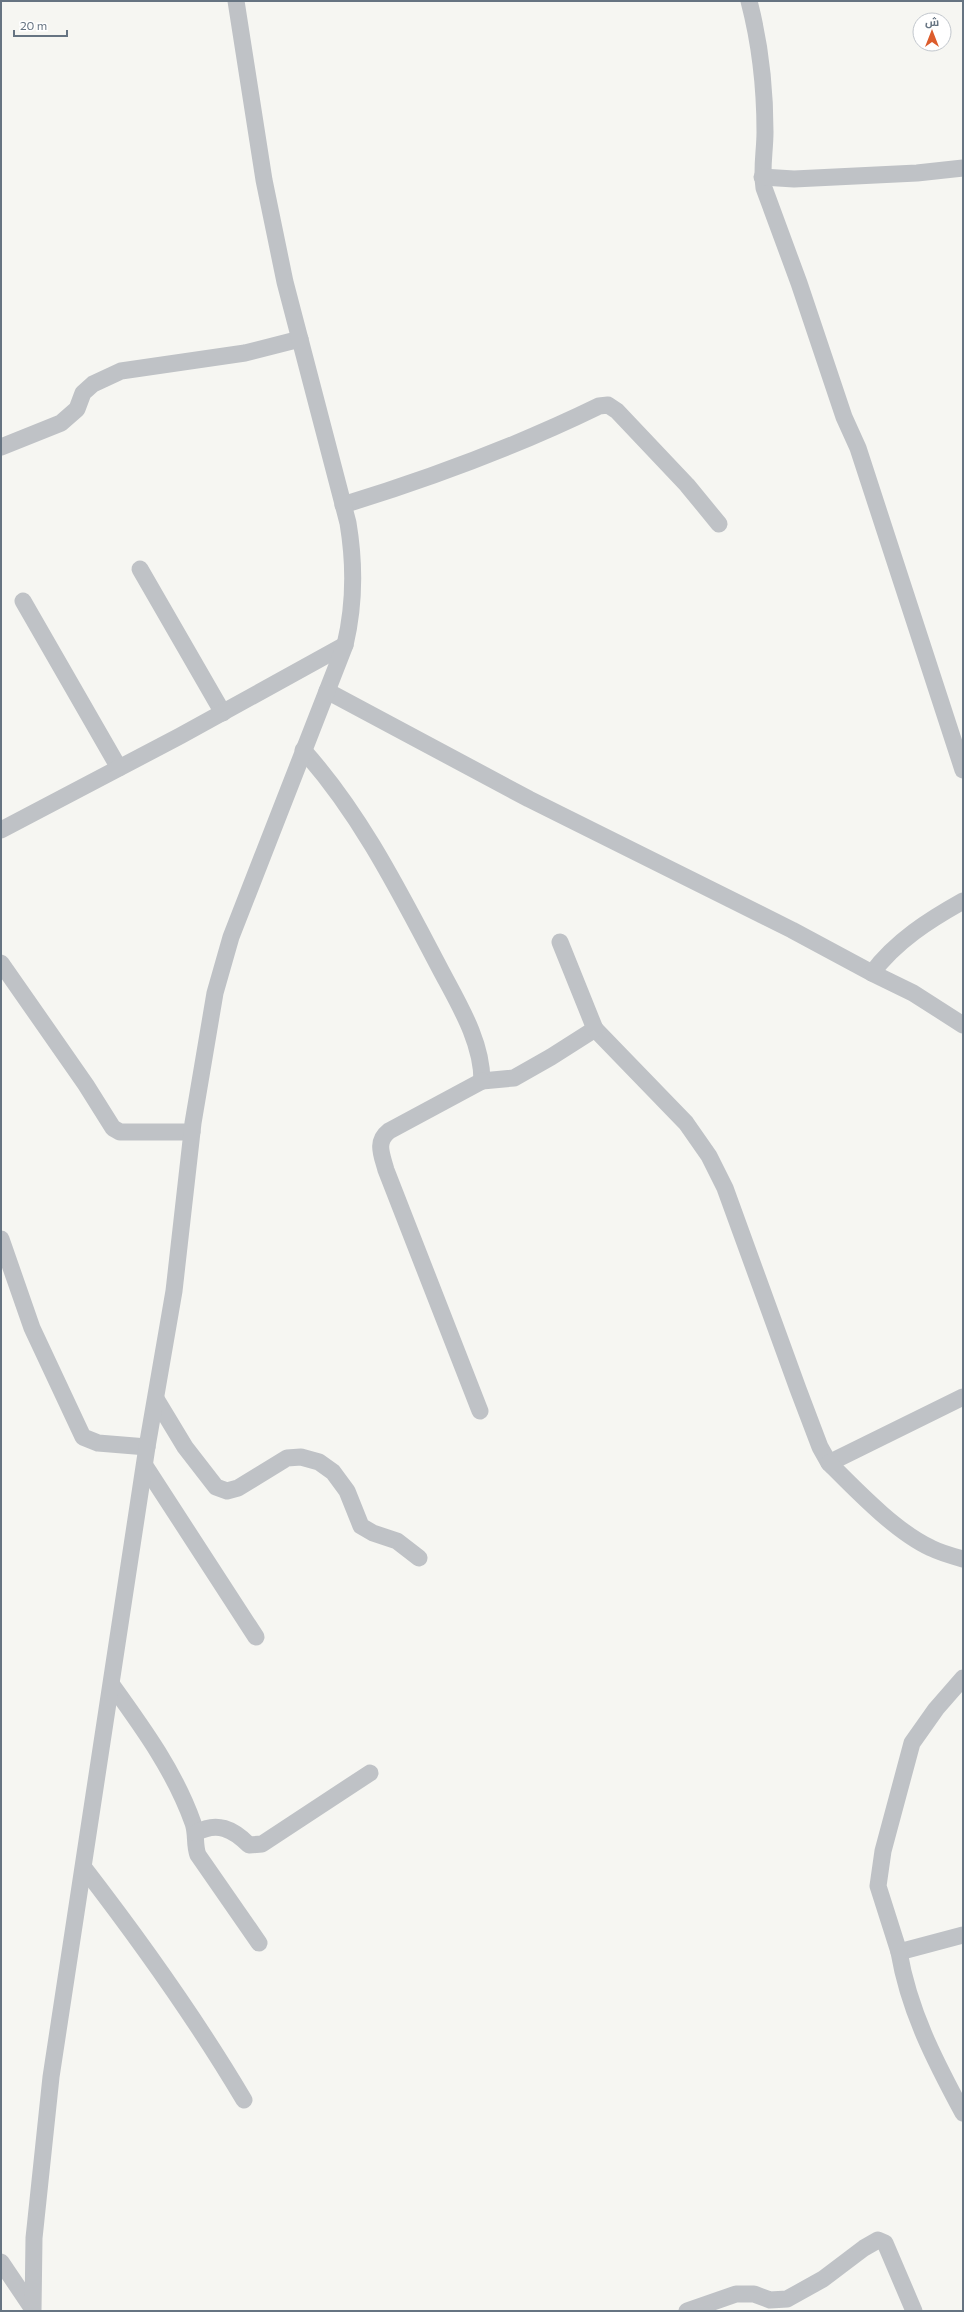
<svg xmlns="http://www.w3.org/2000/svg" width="964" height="2312" font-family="Commissioner,Cairo,sans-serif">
  <rect width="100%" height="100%" fill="#f6f6f2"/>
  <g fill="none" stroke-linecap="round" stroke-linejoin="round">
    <g stroke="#bfc2c6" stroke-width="17">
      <path d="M749 1C760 43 765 89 765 132 765 151 761 169 764 188L799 283 844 417 858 448 963 770"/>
      <polyline points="762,177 794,179 917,173 963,168"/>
      <polyline points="1,447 61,423 77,409 83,393 93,384 121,371 245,353 300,339"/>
      <path d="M343 505C431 478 517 446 599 406L608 405 617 411 687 485 719 524"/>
      <polyline points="140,569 223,713"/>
      <polyline points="23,601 119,768"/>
      <polyline points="327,691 529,799 792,930 872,973"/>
      <path d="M303 750C359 812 398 889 437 963 456 1000 482 1039 482 1081L514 1078 551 1057 595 1029 686 1123 709 1156 725 1188 798 1389 820 1447 829 1463 963 1397"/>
      <polyline points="1,830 180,736 345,645"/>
      <path d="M963 901C929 920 896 941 872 973L913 993 963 1025"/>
      <polyline points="560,942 595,1029"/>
      <polyline points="1,963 86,1085 113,1128 120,1132 192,1132"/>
      <polyline points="1,1239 32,1328 83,1437 98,1443 147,1447"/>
      <polyline points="156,1399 185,1447 216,1487 227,1491 238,1488 287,1458 301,1457 319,1462 333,1472 347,1491 361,1526 373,1533 397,1541 419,1558"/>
      <path d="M480 1411 386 1170C382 1155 375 1142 389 1131L482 1081"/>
      <path d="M829 1463C856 1490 896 1532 931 1548 941 1553 952 1556 963 1559"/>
      <polyline points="145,1466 256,1637"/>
      <path d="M112 1685C143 1728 175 1772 193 1823 197 1834 194 1845 198 1855L259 1943"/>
      <path d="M196 1833C217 1821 233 1829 249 1845L262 1844 370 1773"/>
      <path d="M84 1868C141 1942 196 2019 244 2100"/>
      <path d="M963 1935 899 1952C909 2011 935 2061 963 2113"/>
      <polyline points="899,1952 878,1886 883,1851 912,1743 936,1709 963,1678"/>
      <polyline points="1,2262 32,2308"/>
      <path d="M33 2311 34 2238 51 2077 147 1447 174 1291 193 1123 215 993 231 937 345 645C355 603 355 565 348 523L285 282 264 180 236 1"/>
      <polyline points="687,2311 736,2294 754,2294 770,2300 787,2299 823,2279 864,2248 878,2240 885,2243 914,2311"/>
    </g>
  </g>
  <rect width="964" height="2312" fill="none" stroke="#667482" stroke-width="4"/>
  <g transform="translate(932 32)"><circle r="19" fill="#ffffff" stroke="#c2c7cd"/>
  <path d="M0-3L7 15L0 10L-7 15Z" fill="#dc5c2c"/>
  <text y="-6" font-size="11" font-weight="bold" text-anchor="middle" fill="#667482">ش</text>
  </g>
  <path d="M14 30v6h53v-6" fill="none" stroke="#667482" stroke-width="2"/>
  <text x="20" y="30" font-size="12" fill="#667482" stroke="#ffffff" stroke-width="3" paint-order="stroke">20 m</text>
</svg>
